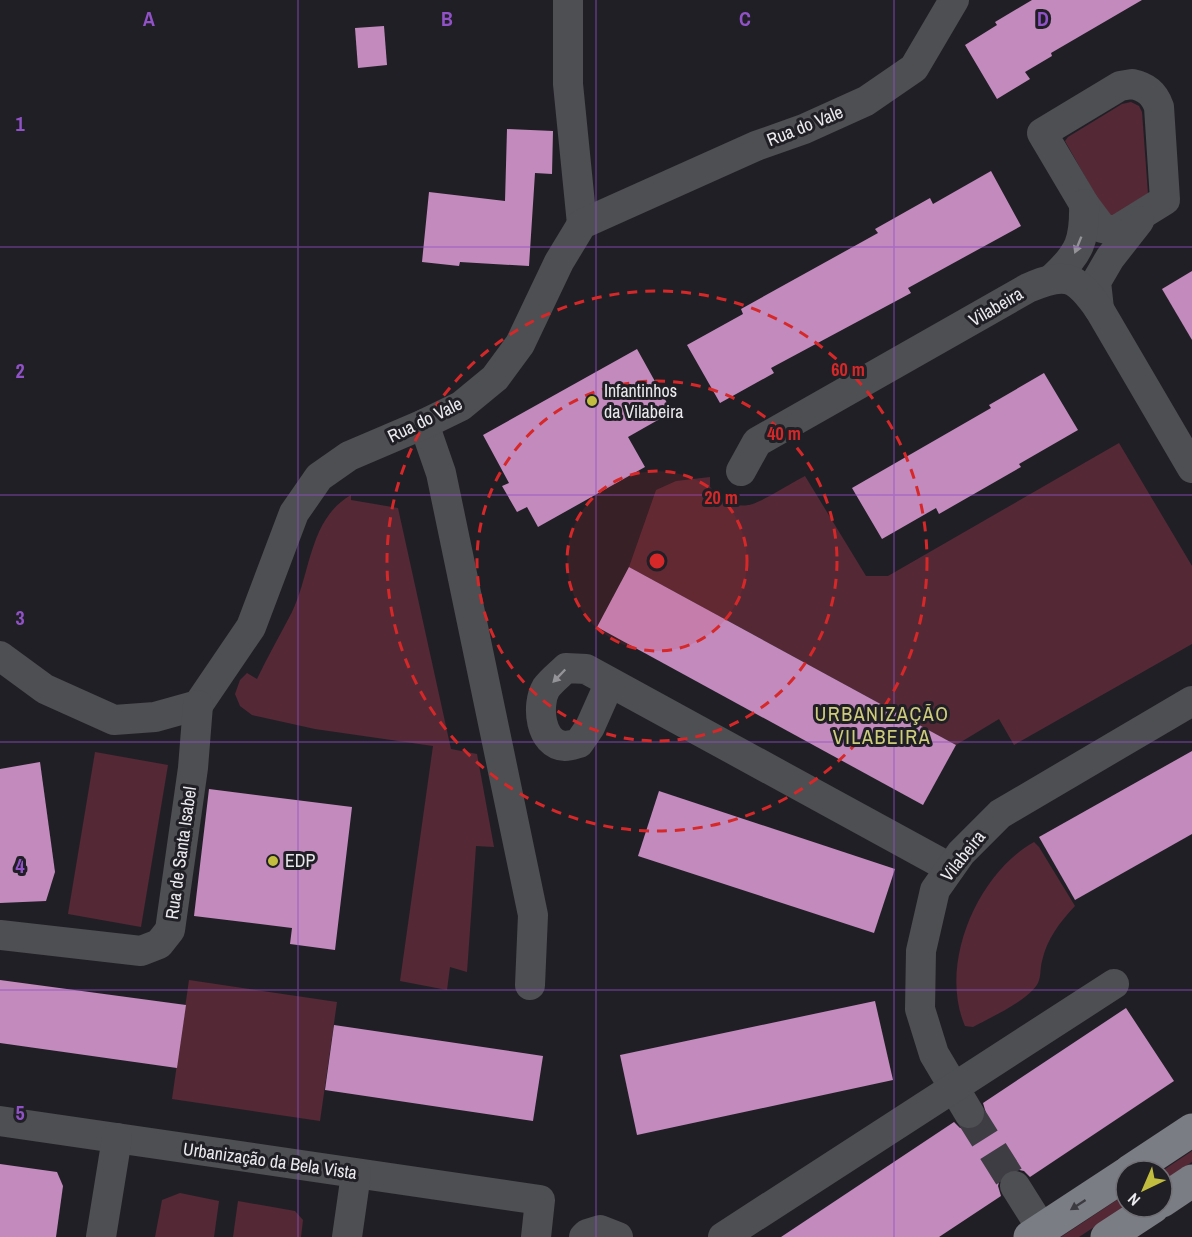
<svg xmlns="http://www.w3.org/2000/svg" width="1192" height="1237" font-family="'Archivo Narrow',sans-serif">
  <rect width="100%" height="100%" fill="#211f26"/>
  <g fill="#542935">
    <polygon points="1131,102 1139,106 1142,112 1148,194 1110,221 1065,141 1068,137 1122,104"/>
    <path d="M1119 443 1192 566V644L1014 745 999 719 956 745 629 567 656 490 676 481 710 477V487C720 498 733 508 748 505 759 504 793 482 805 476L866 576H888Z"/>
    <path d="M351 495V500L398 508 451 749 477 754 494 847 476 846 467 972 450 967 447 990 400 981 433 746 315 729 252 715 240 706 235 694 240 680 247 673 257 679C268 656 280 635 292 612 311 573 309 519 351 495Z"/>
    <polygon points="95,752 168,765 141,927 68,914"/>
    <path d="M1034 842 1039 847 1075 906C1059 923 1047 939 1042 961 1040 968 1041 977 1038 983 1028 1001 991 1017 973 1027L965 1026C938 964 978 873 1034 842Z"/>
    <polygon points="189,980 337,1002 320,1121 172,1099"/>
    <polygon points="1192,1151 1192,1162 1162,1182 1162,1171"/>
    <polygon points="180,1193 219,1201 214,1237 155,1237 162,1200"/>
    <polygon points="1126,1194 1126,1206 1079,1237 1061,1237"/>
    <polygon points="238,1201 295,1211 303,1220 301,1237 233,1237"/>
  </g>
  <g fill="#c38abd">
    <polygon points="1032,0 1142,0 1051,53 1052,56 1025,72 1030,79 997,99 965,45 997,25 995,22"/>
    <polygon points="384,26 387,65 358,68 355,28"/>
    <polygon points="507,129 553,131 552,174 535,173 529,266 460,262 459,266 422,262 429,192 505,201"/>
    <polygon points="991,171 1021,226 908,288 911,293 771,368 774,373 720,403 687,345 743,314 741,309 878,233 875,229 930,198 933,204"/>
    <polygon points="1192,271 1192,340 1162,289"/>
    <polygon points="637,349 672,412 628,437 645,467 538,527 527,507 517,512 502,486 509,483 483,435"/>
    <polygon points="1044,373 1078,430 1019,464 1021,467 939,514 936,508 882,539 852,488 991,408 989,405"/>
    <polygon points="629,567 956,745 923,805 597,627"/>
    <polygon points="1192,751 1192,834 1075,900 1039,837"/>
    <polygon points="40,762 55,872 46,901 0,903 0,769"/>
    <polygon points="209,789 352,807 335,950 290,944 292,928 194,916"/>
    <polygon points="659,791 895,869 874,933 638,856"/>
    <polygon points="0,980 186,1005 177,1068 0,1043"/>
    <polygon points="875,1001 893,1080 637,1135 620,1055"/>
    <polygon points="1126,1008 1174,1081 1030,1177 1024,1171 1015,1169 1005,1172 1000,1178 998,1186 1001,1196 939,1237 781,1237 954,1122 960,1128 969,1130 978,1127 984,1122 986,1113 983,1103"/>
    <polygon points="334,1025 543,1056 533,1121 325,1090"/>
    <polygon points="0,1164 57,1172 63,1186 56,1237 0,1237"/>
  </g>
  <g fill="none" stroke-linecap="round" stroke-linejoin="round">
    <polyline stroke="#3f3d44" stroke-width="30" stroke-dasharray="30 15" stroke-linecap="butt" points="969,1113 1015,1186"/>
    <g stroke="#4d4f52" stroke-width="30">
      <polyline points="568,0 568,84 582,224"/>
      <path d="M1132 84C1146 87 1154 93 1159 107L1165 200 1115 231 1102 228 1084 204 1042 133 1120 86Z"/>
      <path d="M1053 278C1080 253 1085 240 1084 204"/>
      <polyline points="1099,309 1096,282 1110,258 1139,221"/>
      <polyline points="424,424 441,473 533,915 530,985"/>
      <path d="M741 471 757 442 1028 288C1066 272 1075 275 1099 309L1192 468"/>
      <polyline points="0,656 45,689 114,720 155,717 198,705 251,627 294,513 319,477 349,456 424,424 461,406 495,378 520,344 559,262 582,224 756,146 804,129 866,101 914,68 954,0"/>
      <path d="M610 682 590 727 579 743C575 744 570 746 565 746 540 745 536 705 546 688 551 681 560 674 566 668L586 669 950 868"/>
      <polyline points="0,935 141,951 159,944 170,930 193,768 198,705"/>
      <polyline points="969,1113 934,1054 920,1009 921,951 935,890 961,853 1000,814 1192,701"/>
      <polyline points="0,1121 540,1200 536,1237"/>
      <polyline points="1015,1186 1042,1229"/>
      <polyline points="101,1237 117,1138"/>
      <polyline points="347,1237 356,1174"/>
      <polyline points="584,1237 587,1234 600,1230 618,1237"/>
      <polyline points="723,1237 1114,984"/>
    </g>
    <g stroke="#7a7d84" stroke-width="33">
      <polyline points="1130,1171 1192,1130"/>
      <polyline points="1162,1201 1192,1181"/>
      <polyline points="1030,1237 1126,1174"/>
      <polyline points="1107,1237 1153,1207"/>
    </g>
  </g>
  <defs><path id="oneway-solid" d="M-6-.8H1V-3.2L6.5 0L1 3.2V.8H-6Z" transform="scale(1.5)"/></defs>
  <g fill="#949498">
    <use href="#oneway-solid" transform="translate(1078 245) rotate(112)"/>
    <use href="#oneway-solid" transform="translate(559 676) rotate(134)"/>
  </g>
  <use fill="#3c3b42" href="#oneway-solid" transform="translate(1078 1205) rotate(147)"/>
  <path fill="none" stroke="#9152c8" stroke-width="1.5" stroke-opacity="0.55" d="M298 0V1237M596 0V1237M894 0V1237M0 247H1192M0 495H1192M0 742H1192M0 990H1192"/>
  <circle cx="657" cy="561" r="90" fill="#d62828" fill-opacity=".12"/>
  <g fill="none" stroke="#d62828" stroke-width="3" stroke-dasharray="10 8">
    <circle cx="657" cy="561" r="90"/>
    <circle cx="657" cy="561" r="180"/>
    <circle cx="657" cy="561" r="270"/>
  </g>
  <g fill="#c2bd3f" stroke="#211f26" stroke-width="2">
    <circle cx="592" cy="401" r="6"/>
    <circle cx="273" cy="861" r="6"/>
  </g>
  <g text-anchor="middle" stroke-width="6" stroke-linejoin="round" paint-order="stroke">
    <g font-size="18" fill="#eae9ed" stroke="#211f26">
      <text transform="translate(805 126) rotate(-22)" y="6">Rua do Vale</text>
      <text transform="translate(996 307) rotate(-30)" y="6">Vilabeira</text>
      <text transform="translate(425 420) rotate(-26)" y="6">Rua do Vale</text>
      <text transform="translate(181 853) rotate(-82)" y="6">Rua de Santa Isabel</text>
      <text transform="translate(963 856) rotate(-51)" y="6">Vilabeira</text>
      <text transform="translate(270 1161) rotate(8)" y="6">Urbanização da Bela Vista</text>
    </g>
    <g font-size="18" fill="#eae9ed" stroke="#211f26" text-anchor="start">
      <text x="604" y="397">Infantinhos<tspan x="604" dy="21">da Vilabeira</tspan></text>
      <text x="285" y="867">EDP</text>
    </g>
    <g font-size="20" letter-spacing="1.5" fill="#cdcb7c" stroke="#211f26">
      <text x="882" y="721">URBANIZAÇÃO<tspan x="882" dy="23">VILABEIRA</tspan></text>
    </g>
  </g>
  <g font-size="20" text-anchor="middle" font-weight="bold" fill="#9152c8" stroke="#211f26" stroke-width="6" stroke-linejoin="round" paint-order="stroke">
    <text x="149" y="26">A</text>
    <text x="447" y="26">B</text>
    <text x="745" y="26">C</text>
    <text x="1043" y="26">D</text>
    <text x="20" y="131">1</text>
    <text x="20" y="378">2</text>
    <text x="20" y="625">3</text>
    <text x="20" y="873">4</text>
    <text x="20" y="1120">5</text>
  </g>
  <circle cx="657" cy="561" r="9" fill="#d62828" stroke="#211f26" stroke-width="3"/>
  <g font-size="18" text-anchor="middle" font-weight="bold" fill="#d62828" stroke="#211f26" stroke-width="6" stroke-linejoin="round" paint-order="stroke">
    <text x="848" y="376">60 m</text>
    <text x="784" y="440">40 m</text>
    <text x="721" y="504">20 m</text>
  </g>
  <g transform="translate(1144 1189) rotate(224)"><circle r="28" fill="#211f26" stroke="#717076" stroke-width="1.5"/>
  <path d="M0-4.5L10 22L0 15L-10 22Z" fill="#c2bd3f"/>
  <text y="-9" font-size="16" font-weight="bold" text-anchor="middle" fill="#eae9ed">N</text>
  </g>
</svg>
